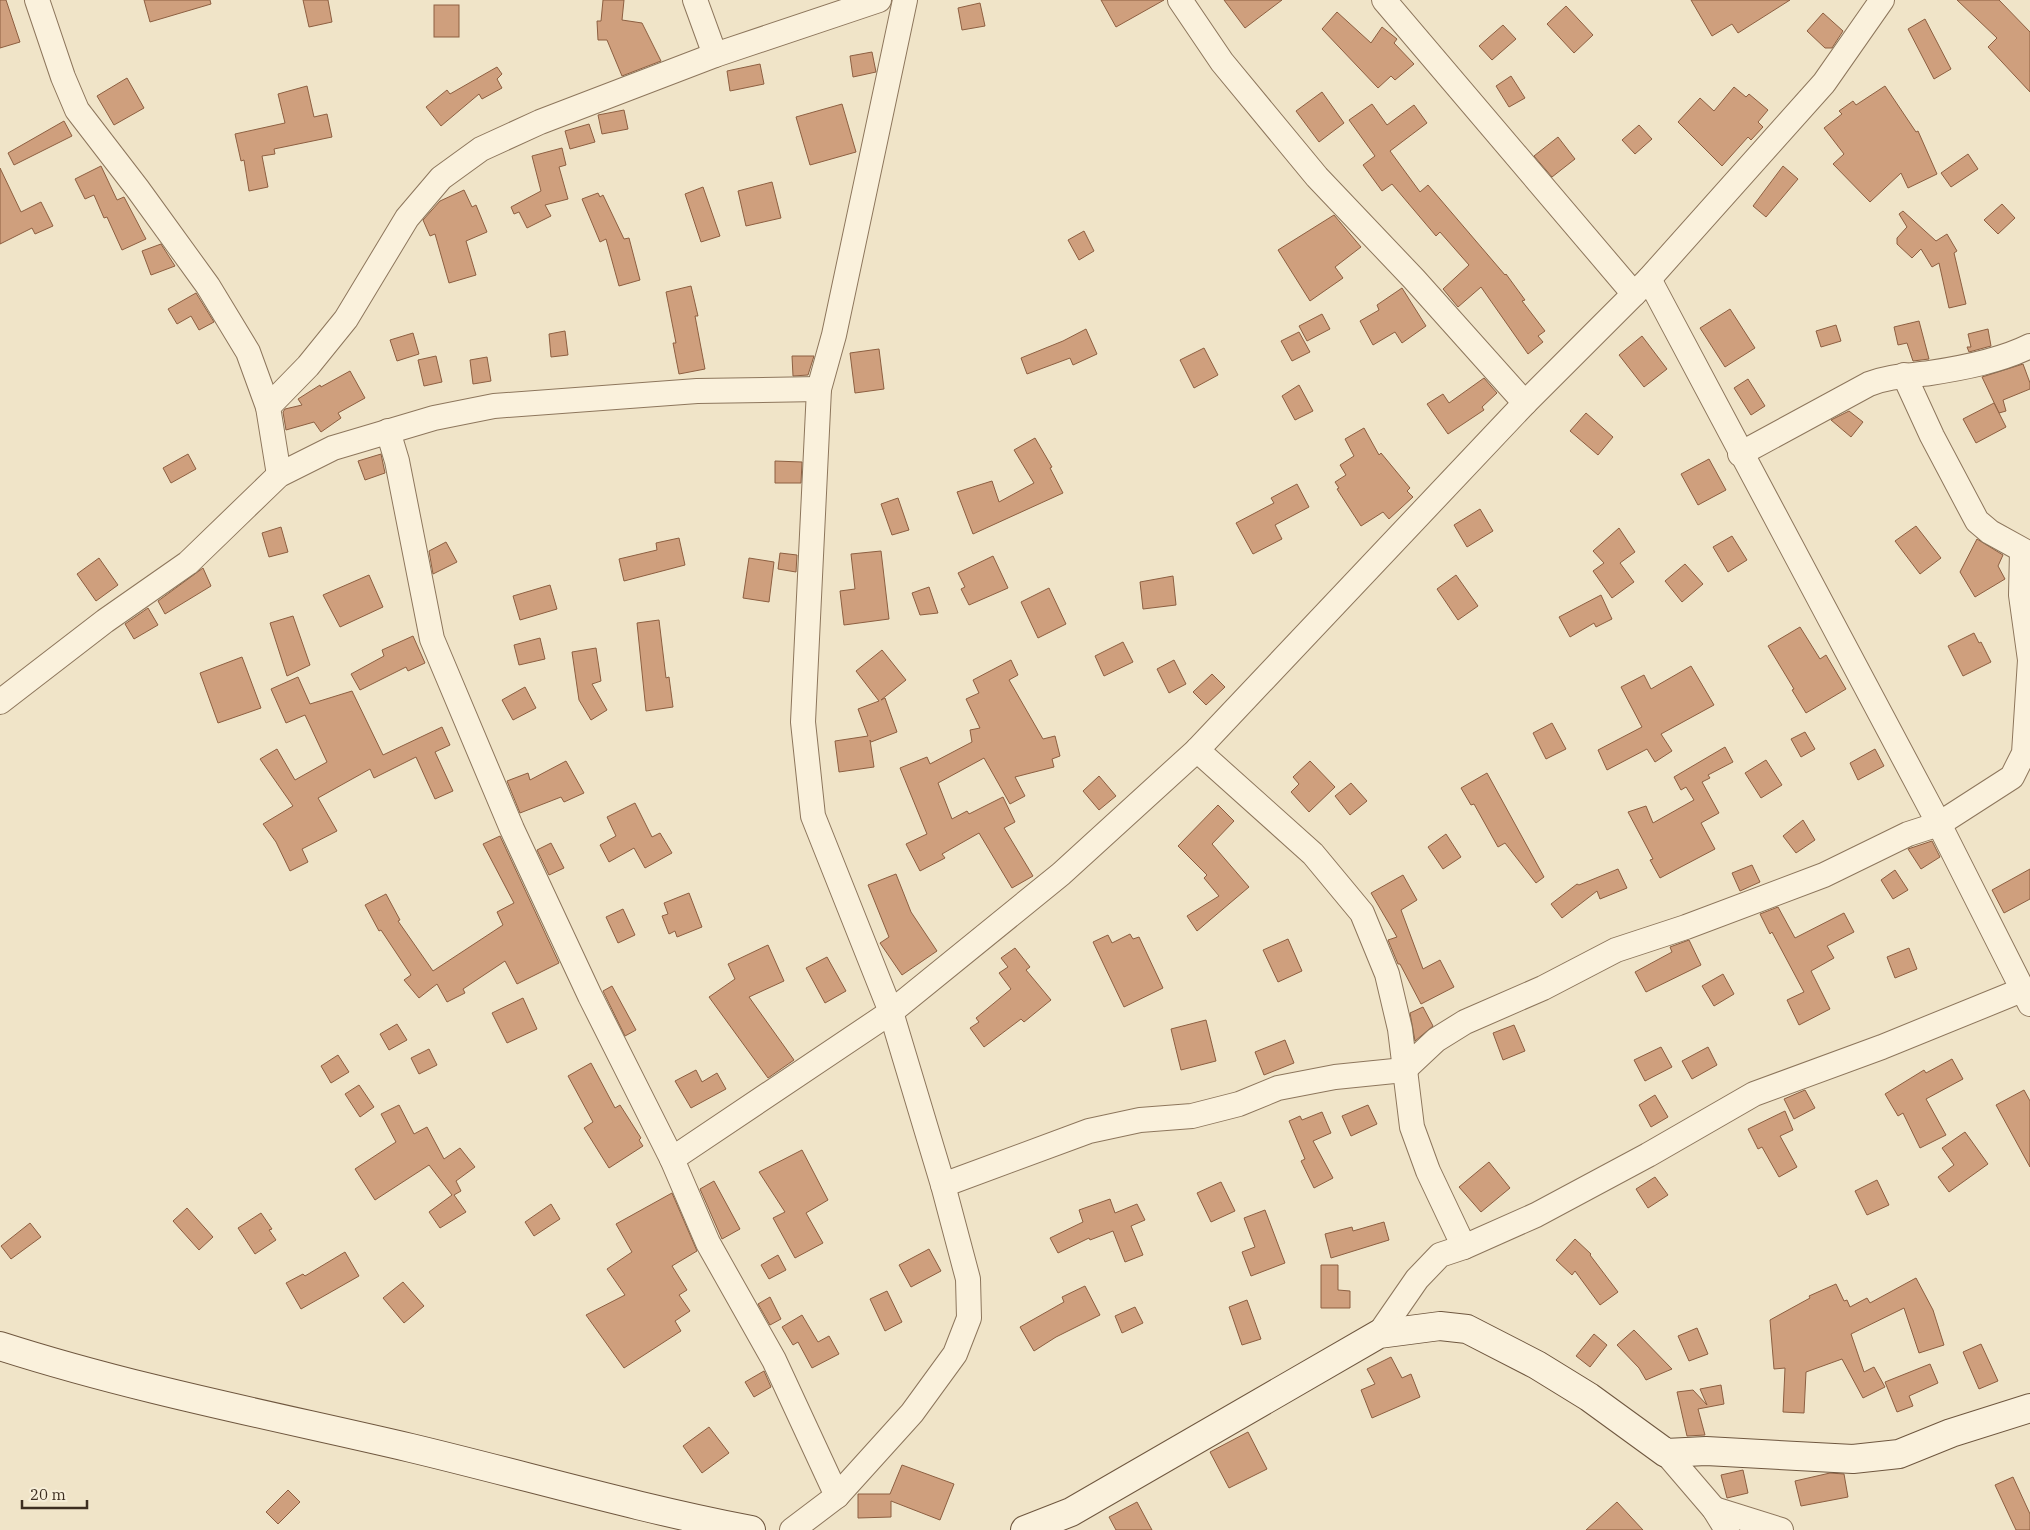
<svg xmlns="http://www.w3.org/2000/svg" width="2030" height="1530" font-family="'IBM Plex Serif',serif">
  <rect width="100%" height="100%" fill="#f0e4c8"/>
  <g fill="#cf9f7d" stroke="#8d5f41">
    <polygon points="0,0 6,0 20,42 0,48"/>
    <polygon points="144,0 210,0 211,4 150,22"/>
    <polygon points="303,0 328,0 332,22 309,27"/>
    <polygon points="603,0 624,0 622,20 642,23 661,61 622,76 607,40 598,40 597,21 601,21"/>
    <polygon points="1101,0 1164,0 1116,27"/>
    <polygon points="1224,0 1282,0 1245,28"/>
    <polygon points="1691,0 1790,0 1738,33 1732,24 1712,36"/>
    <polygon points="1957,0 1999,0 2030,32 2030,92 1988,47 1997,38"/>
    <polygon points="980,3 985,26 962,30 958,8"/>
    <rect x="434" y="5" width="25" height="32"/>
    <polygon points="1566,6 1593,35 1574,53 1547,24"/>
    <polygon points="1337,12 1371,43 1382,27 1397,39 1394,43 1414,64 1395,80 1391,76 1378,88 1322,29"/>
    <polygon points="1823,13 1843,31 1832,48 1825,48 1807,31"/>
    <polygon points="1925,19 1951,69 1934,79 1908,29"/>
    <polygon points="1503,25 1516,39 1492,60 1479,46"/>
    <polygon points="872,52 876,72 853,77 850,56"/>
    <polygon points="760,64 764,84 730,91 727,71"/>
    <polygon points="497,67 502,74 497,79 502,88 482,99 479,94 441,126 426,107 447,90 450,94"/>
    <polygon points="1511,76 1525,98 1509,107 1496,86"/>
    <polygon points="127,78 144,108 114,125 97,96"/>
    <polygon points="307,86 314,117 327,114 332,137 274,149 275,154 262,156 268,187 249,191 244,160 241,161 235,134 285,123 278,94"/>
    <polygon points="1885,86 1916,132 1918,131 1937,174 1908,188 1901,173 1870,202 1833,164 1844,154 1824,128 1842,114 1839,111 1853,101 1856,105"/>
    <polygon points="1734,87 1746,97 1749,94 1768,110 1758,122 1763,127 1751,140 1748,137 1722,166 1678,122 1700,98 1714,111"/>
    <polygon points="1322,92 1344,123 1319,142 1296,111"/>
    <polygon points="842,104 856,152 810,165 796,117"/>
    <polygon points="1372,104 1387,125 1414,105 1427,123 1390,151 1420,192 1428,185 1505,275 1506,274 1525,300 1522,301 1545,331 1538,336 1543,342 1528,354 1481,287 1458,307 1443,289 1469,265 1440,232 1436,236 1392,184 1382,191 1363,165 1375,156 1349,120"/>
    <polygon points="624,110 628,129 602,134 598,115"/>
    <polygon points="64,121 72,136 14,165 8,153"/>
    <polygon points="589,124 595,142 570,149 565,131"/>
    <polygon points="1639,125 1652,139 1635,154 1622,140"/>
    <polygon points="1558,137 1575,159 1552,177 1534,156"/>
    <polygon points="562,148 566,165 559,167 568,199 545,205 551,216 527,228 519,212 514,214 511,207 541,191 532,156"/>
    <polygon points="1968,154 1978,169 1951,187 1941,173"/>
    <polygon points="101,166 117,200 124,197 146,239 122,250 107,217 104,218 94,195 85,199 75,179"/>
    <polygon points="1783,166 1798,179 1766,217 1753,206"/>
    <polygon points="0,168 21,212 41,202 53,226 35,234 32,228 0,244"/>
    <polygon points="772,182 781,218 746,226 738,191"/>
    <polygon points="703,187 720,236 701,242 685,194"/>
    <polygon points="464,190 472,207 476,205 487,232 466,241 476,275 449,283 435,234 430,236 423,220 440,201"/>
    <polygon points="598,193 600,197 603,195 624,239 629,238 640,280 619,286 606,239 600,242 582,199"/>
    <polygon points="2002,204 2015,218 1998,234 1984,220"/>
    <polygon points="1903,211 1936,241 1947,234 1957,251 1954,253 1966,304 1949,308 1939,263 1932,267 1921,249 1912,258 1897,244 1897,238 1907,227 1899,214"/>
    <polygon points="1334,215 1361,247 1335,267 1343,278 1310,301 1278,250"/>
    <polygon points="1084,231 1094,251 1079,260 1068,240"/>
    <polygon points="161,244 175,266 151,275 142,251"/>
    <polygon points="691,286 698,316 695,316 705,369 679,374 673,343 676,343 666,292"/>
    <polygon points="1402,288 1426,326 1402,343 1395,332 1373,345 1360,321 1379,310 1377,305"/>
    <polygon points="196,293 214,322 199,330 191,316 177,324 168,309"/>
    <polygon points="1730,309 1755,348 1725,367 1700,328"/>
    <polygon points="1322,314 1330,329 1307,341 1299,326"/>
    <polygon points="1919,321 1929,359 1913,361 1907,343 1898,345 1894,327"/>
    <polygon points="1836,325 1841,341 1821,347 1816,331"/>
    <polygon points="1086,329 1097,354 1073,365 1070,358 1027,374 1021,358 1063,341"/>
    <polygon points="1988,329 1991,346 1969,352 1967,347 1971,347 1968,334"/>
    <polygon points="565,331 568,355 551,357 549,334"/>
    <polygon points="1299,332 1310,352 1292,361 1281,341"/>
    <polygon points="413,333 419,354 397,361 390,340"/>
    <polygon points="1642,336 1667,369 1644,387 1619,355"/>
    <polygon points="1204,348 1218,375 1194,388 1180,360"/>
    <polygon points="879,349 884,389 855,393 850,353"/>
    <polygon points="436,356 442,382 424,386 418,360"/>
    <polygon points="792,356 814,356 808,375 793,376"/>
    <polygon points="487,357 491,381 473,384 470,360"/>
    <polygon points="2023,364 2030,383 2030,389 2003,400 2006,411 1999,413 1982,377"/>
    <polygon points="350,371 365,398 338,413 341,418 321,432 314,422 286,430 283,412 285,409 302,405 298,399 320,385 321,387"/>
    <polygon points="1484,378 1497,393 1482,407 1484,410 1448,434 1427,404 1443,394 1449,403"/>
    <polygon points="1748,379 1765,406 1751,415 1734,388"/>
    <polygon points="1299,385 1313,411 1295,420 1282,396"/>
    <polygon points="1994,403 2006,427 1976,443 1963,419"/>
    <polygon points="1849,411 1863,422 1851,437 1831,420"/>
    <polygon points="1586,413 1613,437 1598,455 1570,431"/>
    <polygon points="1364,428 1379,455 1381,453 1410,488 1407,491 1413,497 1389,519 1383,512 1361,526 1337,489 1339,488 1335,482 1346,475 1340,465 1354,456 1345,439"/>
    <polygon points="1035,438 1052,467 1050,468 1063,493 973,534 957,492 992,481 999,502 1034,483 1014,450"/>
    <polygon points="188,454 196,469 171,483 163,468"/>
    <polygon points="381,454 385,473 365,480 358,461"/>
    <polygon points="1709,459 1726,490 1698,505 1681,474"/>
    <polygon points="775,461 802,462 801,483 775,483"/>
    <polygon points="1297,484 1309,507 1275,525 1282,539 1253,554 1236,523 1274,503 1271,498"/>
    <polygon points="898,498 909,530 892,535 881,504"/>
    <polygon points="1480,509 1493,531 1467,547 1454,525"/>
    <polygon points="1916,526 1941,558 1920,574 1895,541"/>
    <polygon points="281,527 288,552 269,557 262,533"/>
    <polygon points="1619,528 1635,552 1620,563 1634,582 1612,598 1593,571 1604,563 1593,551"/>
    <polygon points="1732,536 1747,560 1728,572 1713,547"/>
    <polygon points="679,538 685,565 624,581 619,559 657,550 656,543"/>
    <polygon points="1977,539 2003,555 1998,566 2005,579 1975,597 1960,572"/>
    <polygon points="446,542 457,562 433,574 429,551"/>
    <polygon points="881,551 889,619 844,625 840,591 855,589 851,554"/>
    <polygon points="780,553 797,555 796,572 778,569"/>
    <polygon points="993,556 1008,588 969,605 961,589 965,587 958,573"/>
    <polygon points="99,558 118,585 96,601 77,574"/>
    <polygon points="749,558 774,562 769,602 743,598"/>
    <polygon points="1685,564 1703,584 1682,602 1665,581"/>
    <polygon points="203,568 211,586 165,614 158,601"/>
    <polygon points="369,575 383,607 340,627 323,595"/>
    <polygon points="1456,575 1478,606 1458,620 1437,589"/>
    <polygon points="1173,576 1176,605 1143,609 1140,582"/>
    <polygon points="550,585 557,609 520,620 513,596"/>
    <polygon points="929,587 938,613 920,615 912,593"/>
    <polygon points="1049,588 1066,624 1038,638 1021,602"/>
    <polygon points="1601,595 1612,619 1596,627 1594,623 1570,637 1559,617"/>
    <polygon points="148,608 158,625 134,639 125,624"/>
    <polygon points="293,616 310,665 287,676 270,623"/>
    <polygon points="659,620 666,678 669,677 673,707 646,711 637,623"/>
    <polygon points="1800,627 1820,659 1826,655 1846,689 1806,713 1792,690 1794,689 1768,646"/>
    <polygon points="1974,633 1979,643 1981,642 1991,662 1963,676 1948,646"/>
    <polygon points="413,636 425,663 408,671 406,667 360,690 351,674 384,656 382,650"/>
    <polygon points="540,638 545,659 519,665 514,645"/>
    <polygon points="1123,642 1133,662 1104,676 1095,656"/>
    <polygon points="596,648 601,681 592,684 607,710 591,720 579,700 572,652"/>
    <polygon points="882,650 906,680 881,700 885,698 897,732 871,742 870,740 874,767 839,772 835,741 868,736 858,709 879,701 856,671"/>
    <polygon points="242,657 261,708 218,723 200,673"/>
    <polygon points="1011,660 1018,675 1009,680 1043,739 1055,736 1060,756 1052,759 1054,767 1015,777 1025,796 1010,804 984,758 938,783 952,819 967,811 969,814 1003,797 1015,822 1004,828 1033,876 1012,888 979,833 942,854 945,858 920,871 906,844 927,834 900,768 927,757 930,764 972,742 970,730 980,728 966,699 979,693 973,680"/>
    <polygon points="1174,660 1186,684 1169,693 1157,669"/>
    <polygon points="1691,666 1714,705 1661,734 1672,751 1655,762 1647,749 1607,770 1598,750 1642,727 1621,687 1644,675 1651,689"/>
    <polygon points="1212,674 1225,687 1206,705 1193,692"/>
    <polygon points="298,677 310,704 352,691 383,755 442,727 450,745 435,752 453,791 435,799 416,757 374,778 370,769 318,798 337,831 302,849 308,862 290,871 276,842 263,824 293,806 260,759 277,749 295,780 327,762 305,715 286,723 271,689"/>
    <polygon points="525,687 536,708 513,720 502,700"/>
    <polygon points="1552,723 1566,749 1546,759 1533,733"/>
    <polygon points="1805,732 1815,749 1801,757 1791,739"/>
    <polygon points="1725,747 1733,762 1708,775 1710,778 1702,782 1719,813 1701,823 1715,849 1660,878 1650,860 1653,859 1628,812 1646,806 1653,823 1694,800 1686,787 1681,790 1674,777"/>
    <polygon points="1875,749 1884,766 1858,780 1850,763"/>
    <polygon points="1766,760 1782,785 1761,798 1745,773"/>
    <polygon points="566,761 584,793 564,802 561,797 520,813 507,781 528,773 530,780"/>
    <polygon points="1310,761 1335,787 1309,812 1291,792 1299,784 1293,777"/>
    <polygon points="1487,773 1544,877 1536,883 1505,843 1498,847 1474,804 1471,805 1461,788"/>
    <polygon points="1099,776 1116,796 1099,810 1083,791"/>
    <polygon points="1351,783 1367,801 1350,815 1335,796"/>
    <polygon points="635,803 652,837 660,833 672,853 645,868 634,848 609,862 600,845 616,836 607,817"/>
    <polygon points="1218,805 1234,821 1212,844 1249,887 1197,931 1187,916 1219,896 1204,878 1207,875 1178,846"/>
    <polygon points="1803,820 1815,840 1796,853 1783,836"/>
    <polygon points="1446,834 1461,857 1443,869 1428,847"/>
    <polygon points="500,836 559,963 517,984 505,961 463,989 465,993 447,1002 437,984 419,998 404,980 411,975 381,930 379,931 365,905 386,894 400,920 398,921 433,971 503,925 497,912 514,903 483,844"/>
    <polygon points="1932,841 1940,857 1921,869 1908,849"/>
    <polygon points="551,843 564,868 549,875 537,850"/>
    <polygon points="1752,865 1760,882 1740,891 1732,873"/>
    <polygon points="1618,869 1627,888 1600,899 1597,891 1562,918 1551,904 1577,884 1579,885"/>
    <polygon points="2030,869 2030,899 2004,913 1992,890"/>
    <polygon points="1895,870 1908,890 1893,899 1881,880"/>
    <polygon points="896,874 911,912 937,951 902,975 880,943 889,937 868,885"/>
    <polygon points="1403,875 1417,900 1401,910 1423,969 1440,960 1454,987 1421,1004 1400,964 1398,964 1388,940 1397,937 1371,893"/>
    <polygon points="689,893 702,927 677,937 675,931 669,934 662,916 668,914 664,903"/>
    <polygon points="1778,907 1795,938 1844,913 1854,932 1827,946 1834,958 1811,971 1830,1009 1799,1025 1787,1000 1804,992 1772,932 1770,934 1760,914"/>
    <polygon points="623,909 635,935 618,943 606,917"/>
    <polygon points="1130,934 1133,939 1139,937 1163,988 1124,1007 1093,942 1108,935 1112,943"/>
    <polygon points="1288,939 1302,971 1278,982 1263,950"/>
    <polygon points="1689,940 1701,965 1646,992 1635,972 1672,952 1670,947"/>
    <polygon points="768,945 784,981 749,997 794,1060 768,1078 709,997 735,979 728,964"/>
    <polygon points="1015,948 1030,967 1026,970 1051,1000 1024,1022 1021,1019 984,1047 970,1028 979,1022 976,1018 1011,989 999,973 1008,967 1001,958"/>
    <polygon points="1909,948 1917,969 1895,978 1887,957"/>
    <polygon points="827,957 846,991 825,1003 806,968"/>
    <polygon points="1723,974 1734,994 1714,1006 1702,986"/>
    <polygon points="612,986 636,1030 625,1036 603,991"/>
    <polygon points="523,998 537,1029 507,1043 492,1013"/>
    <polygon points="1423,1007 1433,1026 1415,1041 1410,1013"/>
    <polygon points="1206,1020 1216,1061 1181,1070 1171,1029"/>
    <polygon points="397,1024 407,1040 389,1050 380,1034"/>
    <polygon points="1514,1025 1525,1051 1503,1060 1493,1033"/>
    <polygon points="1285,1040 1294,1063 1264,1075 1255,1052"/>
    <polygon points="1661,1047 1672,1067 1645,1081 1634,1060"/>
    <polygon points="1708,1047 1717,1065 1692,1079 1682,1061"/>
    <polygon points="429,1049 437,1065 419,1074 411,1058"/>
    <polygon points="338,1055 349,1072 331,1083 321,1066"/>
    <polygon points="1952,1059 1963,1079 1926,1099 1946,1135 1920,1148 1903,1113 1898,1116 1885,1094 1924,1070 1926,1073"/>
    <polygon points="591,1063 615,1108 620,1105 641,1138 639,1140 643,1146 609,1168 584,1128 593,1122 568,1076"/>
    <polygon points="696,1070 702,1082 717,1073 726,1089 691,1108 675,1081"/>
    <polygon points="359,1085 374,1107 360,1117 345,1094"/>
    <polygon points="1805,1090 1815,1108 1794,1119 1784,1099"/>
    <polygon points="2024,1090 2030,1101 2030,1167 1996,1105"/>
    <polygon points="1655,1095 1668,1117 1651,1127 1639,1105"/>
    <polygon points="399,1105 414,1134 427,1127 444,1159 460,1148 475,1167 456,1181 461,1191 454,1195 466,1212 440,1228 429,1212 452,1195 429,1165 375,1200 355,1169 396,1142 381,1114"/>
    <polygon points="1368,1105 1377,1124 1351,1136 1342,1116"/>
    <polygon points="1785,1111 1793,1130 1780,1136 1797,1167 1779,1177 1762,1147 1758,1149 1748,1129"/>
    <polygon points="1322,1112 1331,1133 1313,1141 1333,1178 1314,1188 1301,1161 1305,1159 1289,1121 1300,1116 1302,1120"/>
    <polygon points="1965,1132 1988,1164 1949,1192 1938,1177 1954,1165 1942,1148"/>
    <polygon points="802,1150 828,1200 806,1213 823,1243 795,1258 773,1218 785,1212 759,1172"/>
    <polygon points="1489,1162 1510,1188 1481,1212 1459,1187"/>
    <polygon points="1655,1177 1668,1195 1648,1208 1636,1189"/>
    <polygon points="1877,1180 1889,1205 1867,1215 1855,1191"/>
    <polygon points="714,1181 740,1229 722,1239 700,1189"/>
    <polygon points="1221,1182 1235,1211 1211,1222 1197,1193"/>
    <polygon points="672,1193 697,1251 672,1266 687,1290 679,1295 690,1311 675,1321 681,1331 624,1368 586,1315 625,1295 607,1269 632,1252 616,1224"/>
    <polygon points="1110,1199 1115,1213 1137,1204 1145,1220 1131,1226 1143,1255 1125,1262 1113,1231 1090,1240 1089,1238 1058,1253 1050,1238 1083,1222 1079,1210"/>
    <polygon points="551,1204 560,1219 534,1236 525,1222"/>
    <polygon points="187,1208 213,1237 199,1250 173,1221"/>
    <polygon points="1265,1210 1285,1263 1251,1276 1242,1252 1255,1247 1244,1218"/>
    <polygon points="261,1213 272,1229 269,1230 276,1240 255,1254 238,1228"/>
    <polygon points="1384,1222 1389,1240 1331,1258 1325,1234 1352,1227 1353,1231"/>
    <polygon points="30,1223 41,1237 11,1259 1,1246"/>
    <polygon points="1575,1239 1591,1254 1590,1255 1618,1292 1600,1305 1575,1271 1572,1275 1556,1260"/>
    <polygon points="929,1249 941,1271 911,1287 899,1265"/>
    <polygon points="345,1252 359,1276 301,1309 286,1283 303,1274 305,1276"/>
    <polygon points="778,1255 786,1270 769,1279 761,1265"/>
    <polygon points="1321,1265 1338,1265 1338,1290 1350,1291 1350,1308 1321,1308"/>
    <polygon points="1916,1278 1933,1310 1944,1345 1919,1353 1904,1308 1851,1334 1864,1372 1874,1367 1885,1387 1863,1398 1842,1359 1806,1372 1804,1413 1783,1412 1785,1368 1774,1369 1770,1320 1810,1298 1809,1296 1836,1284 1844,1301 1847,1300 1850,1307 1867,1298 1870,1303"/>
    <polygon points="403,1282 424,1306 404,1323 383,1298"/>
    <polygon points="1085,1286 1100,1315 1056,1337 1034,1351 1020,1327 1064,1302 1062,1297"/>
    <polygon points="887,1291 902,1322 885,1331 870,1299"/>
    <polygon points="770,1297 781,1319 770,1325 758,1304"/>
    <polygon points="1247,1300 1261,1339 1242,1345 1229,1307"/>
    <polygon points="1135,1307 1143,1323 1122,1333 1115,1316"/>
    <polygon points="802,1315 818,1342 829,1336 839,1354 812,1368 798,1342 793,1345 782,1327"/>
    <polygon points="1697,1328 1708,1354 1689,1361 1678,1336"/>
    <polygon points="1634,1330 1672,1369 1646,1380 1639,1368 1617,1345"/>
    <polygon points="1594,1334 1607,1345 1590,1367 1576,1356"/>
    <polygon points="1981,1344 1998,1381 1979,1389 1963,1352"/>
    <polygon points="1391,1357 1402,1378 1411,1374 1420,1397 1372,1418 1361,1390 1375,1384 1367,1369"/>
    <polygon points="1930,1364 1938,1383 1909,1396 1913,1406 1897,1412 1885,1382"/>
    <polygon points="764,1371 771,1387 754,1397 745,1382"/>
    <polygon points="1721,1385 1724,1404 1698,1409 1705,1435 1687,1436 1677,1392 1693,1390 1707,1405 1700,1389"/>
    <polygon points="709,1427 729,1453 702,1473 683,1446"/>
    <polygon points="1248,1432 1267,1469 1229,1488 1210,1452"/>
    <polygon points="902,1465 954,1484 940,1520 891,1501 891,1517 858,1518 858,1494 890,1494"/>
    <polygon points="1743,1470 1748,1493 1727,1498 1721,1475"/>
    <polygon points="1830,1473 1844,1474 1848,1497 1801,1506 1795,1481"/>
    <polygon points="2013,1477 2030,1514 2030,1530 2016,1530 1995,1485"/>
    <polygon points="288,1490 300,1502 278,1524 266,1512"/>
    <polygon points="1137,1502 1152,1530 1116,1530 1109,1517"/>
    <polygon points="1617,1502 1643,1530 1586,1530"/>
  </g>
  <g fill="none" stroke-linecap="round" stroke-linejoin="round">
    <g stroke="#8d765c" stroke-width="26">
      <g id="street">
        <polyline points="37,0 63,77 77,110 137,188 208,286 248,352 268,407"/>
        <polyline points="695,0 715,55"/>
        <polyline points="1180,0 1222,62 1317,177 1414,279 1525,403"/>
        <polyline points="1384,0 1634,294"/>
        <polyline points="1649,279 1939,824 2030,1004"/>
        <polyline points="1904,375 1932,436 1977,521 1990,532 2030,554"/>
        <polyline points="388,431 397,461 432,639 512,829 590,996 672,1159 708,1243 774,1360 837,1496"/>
        <path d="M1740 454 1869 384C1890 376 1908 376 1930 373 1963 368 2000 361 2030 346"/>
        <polyline points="279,475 268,407 308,366 346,319 407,218 441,178 481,149 540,122 715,55 879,0"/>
        <polyline points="0,702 105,621 188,563 279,475 333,448 434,418 494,406 697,391 819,389"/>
        <polyline points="1197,750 1313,854 1362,913 1387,974 1400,1029 1412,1127 1428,1171 1464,1247"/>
        <polyline points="672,1159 891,1012 1061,874 1197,750 1525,403 1649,279 1824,83 1882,0"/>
        <polyline points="943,1185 1089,1131 1140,1120 1192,1116 1239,1104 1278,1088 1335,1077 1404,1070 1436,1040 1465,1022 1543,988 1616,950 1686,927 1824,875 1908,834 1939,824 2012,777 2024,753 2030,660 2021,595 2022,551"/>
        <polyline points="1379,1334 1417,1279 1440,1255 1464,1247 1536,1215 1648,1155 1754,1094 1882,1047 2022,990"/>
        <polyline points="1666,1453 1714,1509 1727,1530"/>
        <polyline points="1714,1509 1781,1530"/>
        <polyline points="792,1530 837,1496 912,1413 955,1354 969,1318 968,1279 943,1185 891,1012 813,816 803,722 819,389 834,335 905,0"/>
      </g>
    </g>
    <g stroke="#6f573f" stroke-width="30">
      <g id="secondary">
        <path d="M0 1346C134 1389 274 1416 411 1448 524 1475 636 1508 751 1530"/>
        <polyline points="1025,1530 1071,1512 1379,1334 1440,1326 1467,1329 1537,1365 1589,1397 1666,1453 1706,1451 1853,1459 1899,1454 1951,1433 2030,1408"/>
      </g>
    </g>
    <use href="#street" stroke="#faf1dc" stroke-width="24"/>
    <use href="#secondary" stroke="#faf1dc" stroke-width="28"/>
  </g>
  <path d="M22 1500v8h65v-8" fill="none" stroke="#3d2e20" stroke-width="2.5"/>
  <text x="30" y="1500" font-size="15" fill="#3d2e20" stroke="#f7eed8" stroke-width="4" paint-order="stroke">20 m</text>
</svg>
